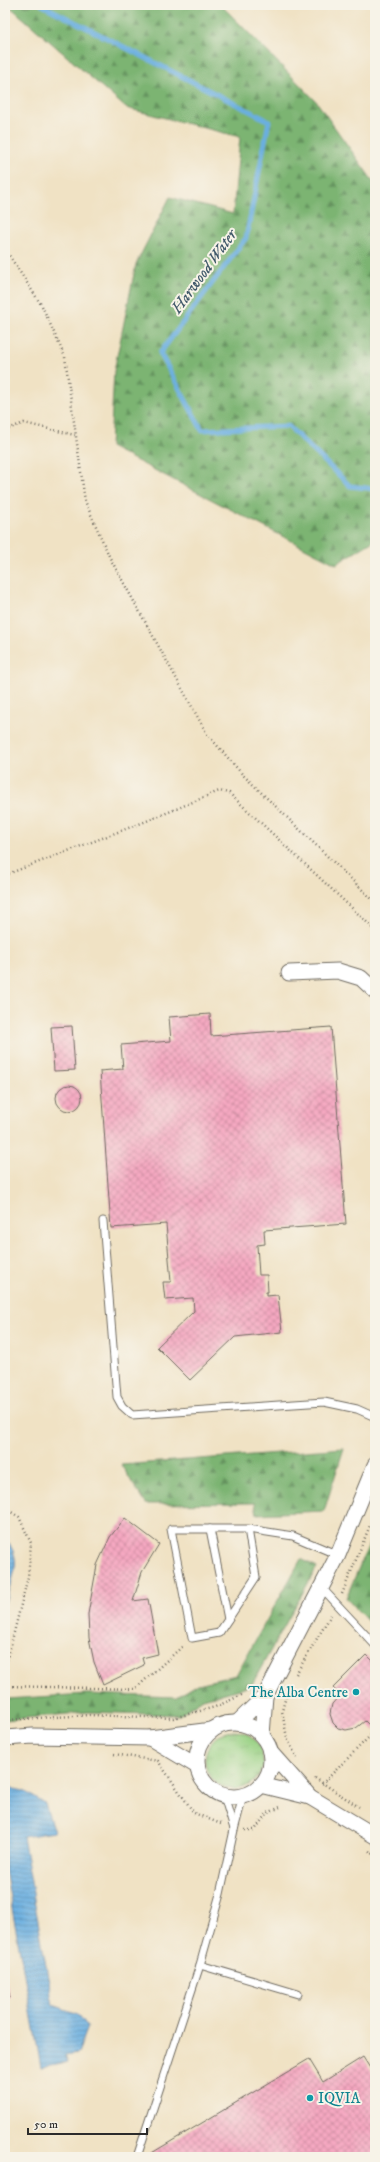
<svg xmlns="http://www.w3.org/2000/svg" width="380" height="2162" font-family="'IM FELL DW Pica',serif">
  <defs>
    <pattern id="grass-tufts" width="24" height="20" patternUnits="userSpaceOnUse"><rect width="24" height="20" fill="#9ad285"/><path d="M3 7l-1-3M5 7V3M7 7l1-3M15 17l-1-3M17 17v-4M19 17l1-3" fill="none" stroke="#85b473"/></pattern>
    <pattern id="forest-firs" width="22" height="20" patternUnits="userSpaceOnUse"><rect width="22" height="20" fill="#7bb472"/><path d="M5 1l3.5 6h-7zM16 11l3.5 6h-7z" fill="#65935e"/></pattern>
    <pattern id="water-rules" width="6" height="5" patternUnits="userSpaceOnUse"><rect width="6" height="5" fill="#6aafe0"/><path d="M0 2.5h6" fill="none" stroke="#578fb6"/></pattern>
    <pattern id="building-cross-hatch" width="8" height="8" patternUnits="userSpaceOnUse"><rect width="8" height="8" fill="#f5a8c1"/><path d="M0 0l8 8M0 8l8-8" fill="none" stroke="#c7899d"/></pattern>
  </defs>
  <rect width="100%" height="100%" fill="#f7f3e8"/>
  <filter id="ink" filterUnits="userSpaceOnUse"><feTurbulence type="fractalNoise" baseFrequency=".025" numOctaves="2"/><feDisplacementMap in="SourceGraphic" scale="8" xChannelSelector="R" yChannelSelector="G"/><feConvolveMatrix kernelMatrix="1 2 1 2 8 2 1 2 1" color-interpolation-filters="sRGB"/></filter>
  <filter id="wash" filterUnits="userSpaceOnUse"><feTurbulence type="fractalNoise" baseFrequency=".012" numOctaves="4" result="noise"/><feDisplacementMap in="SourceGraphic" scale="16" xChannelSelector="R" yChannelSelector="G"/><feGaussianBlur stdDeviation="0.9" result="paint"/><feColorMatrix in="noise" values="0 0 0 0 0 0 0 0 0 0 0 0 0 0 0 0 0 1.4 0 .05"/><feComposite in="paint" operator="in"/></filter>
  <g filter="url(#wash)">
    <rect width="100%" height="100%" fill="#f0e2c4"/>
    <circle fill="url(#grass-tufts)" stroke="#627e58" cx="234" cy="1760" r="29"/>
    <g fill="url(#forest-firs)" stroke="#53704e">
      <polygon points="8,5 221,5 316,101 375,184 375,540 336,564 110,447 114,371 136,264 170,197 233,214 240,137 126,108"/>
      <polygon points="344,1448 324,1511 257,1514 255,1503 146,1504 121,1465"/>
      <polygon points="375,1530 375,1629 346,1598"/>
      <polygon points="301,1559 317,1567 251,1686 203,1699 179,1715 88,1712 5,1720 6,1699 86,1694 177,1697 198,1684 236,1675"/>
    </g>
    <g fill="url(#water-rules)" stroke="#4a6d86">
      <path d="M5 1539C25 1560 11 1579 5 1603Z"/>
      <polygon points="5,1787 24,1791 45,1804 54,1832 23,1837 53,2005 78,2014 88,2027 78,2053 64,2055 67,2062 41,2067 5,1870"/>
    </g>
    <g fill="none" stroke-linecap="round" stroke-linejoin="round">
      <polyline stroke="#6aafe0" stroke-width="5" points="42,5 269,121 246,238 160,353 202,430 288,426 350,486 375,489"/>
    </g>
    <g id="blocks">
      <g fill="url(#building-cross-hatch)">
        <polygon points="210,1014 211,1036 331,1027 346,1224 264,1230 265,1244 257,1245 259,1275 267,1275 268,1292 266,1292 266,1296 278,1295 282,1332 235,1337 190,1380 157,1347 194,1311 193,1298 165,1300 163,1282 171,1282 166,1224 111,1228 100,1071 123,1069 121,1045 171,1041 169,1017"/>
        <polygon points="72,1026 75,1070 54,1071 51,1027"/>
        <circle cx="69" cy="1098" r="13"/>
        <polygon points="125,1518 159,1544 142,1572 133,1601 148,1599 158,1654 142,1658 144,1665 103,1685 94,1662 89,1638 88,1614 97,1565 110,1537"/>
        <polygon points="366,1655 375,1664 375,1731 365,1721 356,1728 346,1730 338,1728 333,1723 330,1714 332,1704 340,1695 333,1688"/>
        <polygon points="5,1975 10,1998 5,1999"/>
        <polygon points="363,2057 375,2076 375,2157 145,2157 309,2059 323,2082"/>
      </g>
    </g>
  </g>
  <g filter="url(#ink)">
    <use href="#blocks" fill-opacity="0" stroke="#706b61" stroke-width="1"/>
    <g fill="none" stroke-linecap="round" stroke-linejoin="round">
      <g stroke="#706b61" stroke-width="9">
        <g id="lane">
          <polyline points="103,1221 117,1397 122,1406 132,1415 324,1402 357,1409 375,1417"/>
          <polyline points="210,1529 228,1619"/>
          <polyline points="248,1529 256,1577 219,1633 192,1638 171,1529 248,1529 293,1536 338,1555"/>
          <polyline points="322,1588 375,1645"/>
          <polyline points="224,1796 234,1829"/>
          <polyline points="200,1965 298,1994"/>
          <polyline points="137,2157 200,1965 220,1894 234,1830 243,1796"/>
        </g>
      </g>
      <g stroke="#706b61" stroke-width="17">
        <g id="street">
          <polyline points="289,973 338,971 361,978 375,991"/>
          <polyline points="237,1723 265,1696 338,1555 375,1465"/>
          <circle cx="234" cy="1760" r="37"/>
          <polyline points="262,1735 265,1696"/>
          <polyline points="5,1738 33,1736 150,1738 212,1730"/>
          <polyline points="150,1738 197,1766"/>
          <polyline points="270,1752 310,1797 375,1836"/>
          <polyline points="261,1785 310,1797"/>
        </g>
      </g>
      <g stroke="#706b61" stroke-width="2.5" stroke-dasharray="1 3" stroke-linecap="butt">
        <polyline points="5,249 42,306 65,357 85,501 110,558 207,734 243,775 375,902"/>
        <polyline points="5,430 24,423 75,435"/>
        <polyline points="5,875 152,819 219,791 229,793 371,926 375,933"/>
        <polyline points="5,1508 19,1517 31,1543 28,1577 5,1668"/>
        <polyline points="342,1594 375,1513"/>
        <polyline points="296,1674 331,1615"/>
        <polyline points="289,1685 282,1711 287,1738 297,1758"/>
        <polyline points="5,1686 135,1689 184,1645"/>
        <polyline points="5,1720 89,1715 173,1718 215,1707 244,1694"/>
        <polyline points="114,1754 158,1761 194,1813 221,1824"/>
        <polyline points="315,1778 359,1807"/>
        <polyline points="322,1784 375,1731"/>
        <polyline points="245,1830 255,1830 266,1814 282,1806"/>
        <polyline points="369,1851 375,1855"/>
      </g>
      <use href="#lane" stroke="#fff" stroke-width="7"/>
      <use href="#street" stroke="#fff" stroke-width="15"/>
    </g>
  </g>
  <g fill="#0f9aa8" stroke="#f7f3e8" stroke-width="1.5">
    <circle cx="356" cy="1692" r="4"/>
    <circle cx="310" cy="2098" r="4"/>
  </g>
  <g text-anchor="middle" stroke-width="4" stroke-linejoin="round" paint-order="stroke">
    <g font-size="15" fill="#0d838f" stroke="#f7f3e8" text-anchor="end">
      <text x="348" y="1697">The Alba Centre</text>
      <text x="318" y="2103" text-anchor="start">IQVIA</text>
    </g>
    <g font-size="16" font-style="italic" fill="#41596a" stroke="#f7f3e8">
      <text transform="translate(203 271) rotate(-54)" y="6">Harwood Water</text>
    </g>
  </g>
  <rect width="380" height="2162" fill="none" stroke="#f7f3e8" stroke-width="20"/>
  <path d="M28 2128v6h119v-6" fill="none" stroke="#2b2b2b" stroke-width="2"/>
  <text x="34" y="2128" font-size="12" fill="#2b2b2b" stroke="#f7f3e8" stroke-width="3" paint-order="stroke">50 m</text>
</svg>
